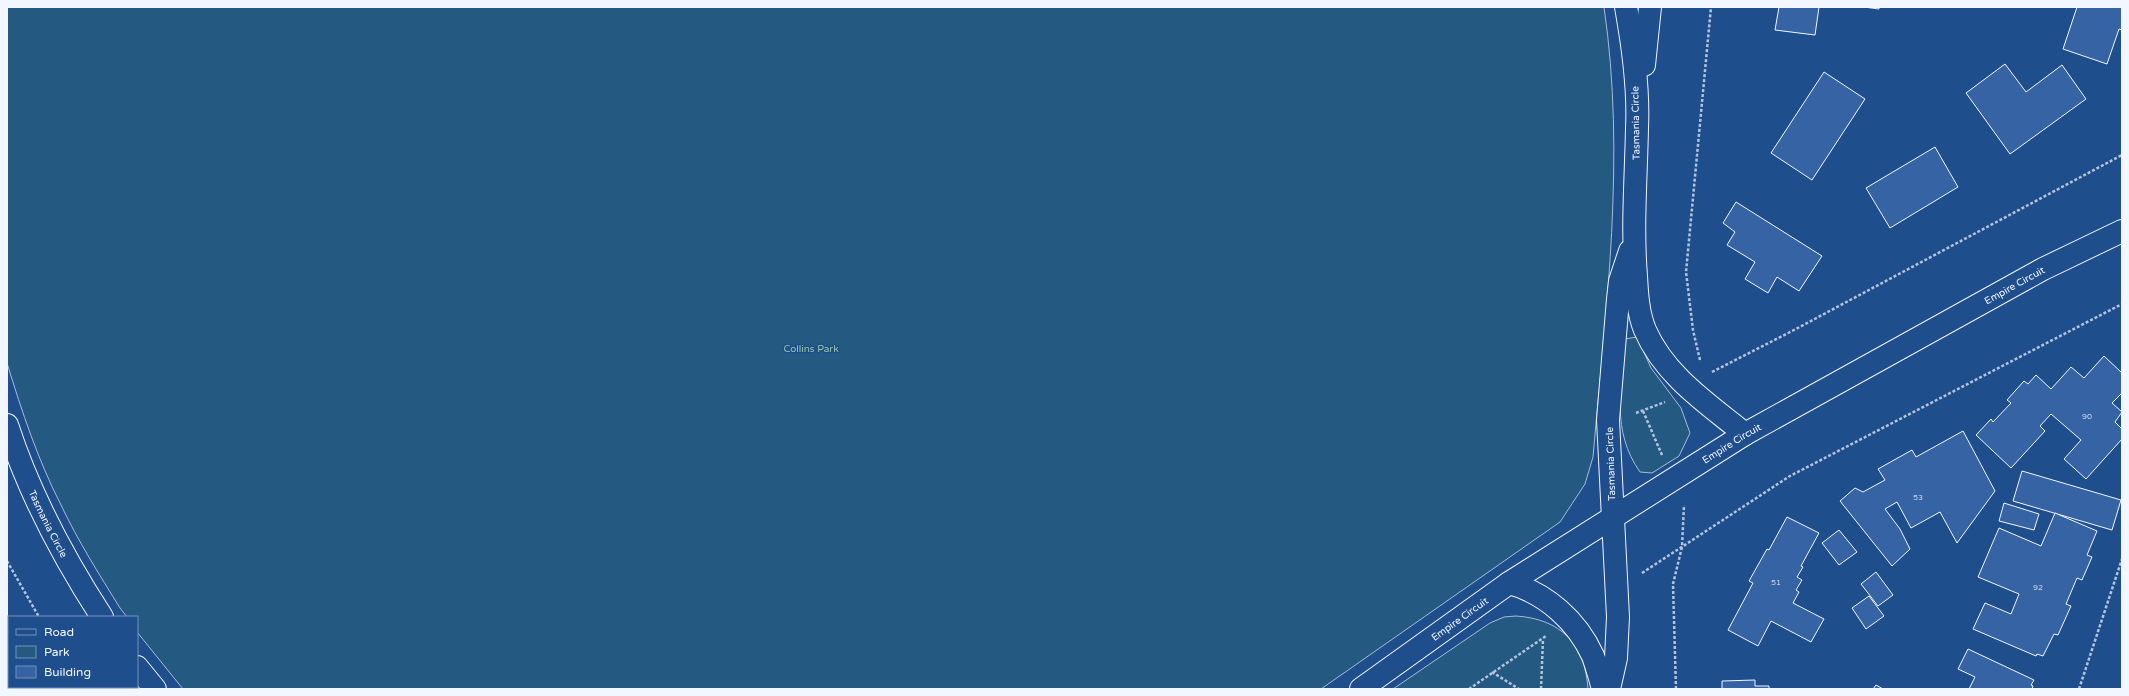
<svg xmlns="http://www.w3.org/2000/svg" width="2129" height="696" font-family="'Varela Round',sans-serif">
  <rect width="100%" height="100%" fill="#1f4e8c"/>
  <g fill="#245a82" stroke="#a8bbd7">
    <path d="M7 7H1604C1626 157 1606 308 1593 457L1585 484 1560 522 1321 689H183L137 632V617H127L120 608C99 574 78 541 61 505 38 460 22 412 7 363Z"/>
    <path d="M1637 337 1651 368 1681 408 1690 433 1679 456 1652 473 1640 472C1611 431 1621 387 1625 339Z"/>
    <path d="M1516 616C1561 619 1585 644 1588 689H1393L1490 623 1504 617Z"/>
  </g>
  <g fill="#3563a3" stroke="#f2f6ff">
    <polygon points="1779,7 1819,7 1815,35 1775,30"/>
    <polygon points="1864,7 1879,7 1879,9"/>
    <polygon points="2077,7 2122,7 2122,30 2119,29 2107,64 2063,49"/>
    <polygon points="2005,64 2026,92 2062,65 2086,99 2010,154 1966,93"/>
    <polygon points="1824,72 1865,99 1812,180 1771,153"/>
    <polygon points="1935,147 1958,187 1890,228 1866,188"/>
    <polygon points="1736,202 1822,256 1799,291 1777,277 1768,293 1745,279 1755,262 1727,245 1735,232 1723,223"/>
    <polygon points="2104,356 2122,373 2122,393 2112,403 2122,412 2115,422 2122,429 2122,439 2086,479 2064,459 2081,440 2051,414 2040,426 2045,431 2011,468 1976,435 1991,419 1993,422 2011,403 2007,400 2024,381 2028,384 2036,375 2051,389 2071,367 2084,378"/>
    <polygon points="1963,431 1995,491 1957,543 1940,512 1911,528 1897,502 1885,509 1900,529 1910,549 1892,566 1840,501 1855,488 1863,492 1885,480 1878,469 1912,450 1916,457"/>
    <polygon points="2022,471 2121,500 2112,530 2013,501"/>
    <polygon points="2004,503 2039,514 2034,530 1999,521"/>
    <polygon points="2055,513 2097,531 2087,555 2092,557 2082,580 2077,578 2066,604 2071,606 2058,635 2054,634 2043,656 2037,654 2036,656 1973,629 1985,603 2011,614 2019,594 1978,577 1999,528 2041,546"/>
    <polygon points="1787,517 1819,533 1801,566 1803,567 1797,577 1802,580 1796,590 1799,592 1793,603 1824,619 1811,642 1771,621 1758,646 1728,630 1753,583 1749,581 1767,549 1769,550"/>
    <polygon points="1839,530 1857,552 1839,565 1822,543"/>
    <polygon points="1876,572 1893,595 1878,606 1861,584"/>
    <polygon points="1869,596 1884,616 1866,629 1852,608"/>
    <polygon points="1968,649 2034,680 2031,685 2033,686 2032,689 1969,689 1975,677 1958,669"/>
    <polygon points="1755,680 1755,686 1769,686 1769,689 1722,689 1722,681"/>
    <polygon points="1876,685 1883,689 1873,689"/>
  </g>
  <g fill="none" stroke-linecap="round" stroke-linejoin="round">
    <g stroke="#f2f6ff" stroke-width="24">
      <g id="minor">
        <path d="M1626 7C1633 46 1639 88 1637 128 1636 178 1632 227 1636 276 1637 294 1638 313 1645 330 1665 376 1708 404 1745 434"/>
        <polyline points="1644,65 1650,7"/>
        <path id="s1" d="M7 425C29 493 63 557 102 617"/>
        <path d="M1509 583C1546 593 1577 621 1593 656 1597 667 1600 678 1603 689"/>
        <polyline points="137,667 155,689"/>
        <path id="s2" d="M1361 689 1509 583 1745 434 2043 269 2122 231"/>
        <polyline points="1609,689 1616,658 1618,617 1608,420 1618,299 1620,281 1630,251"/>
      </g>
    </g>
    <g stroke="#b3c4dc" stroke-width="2.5" stroke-dasharray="3 2" stroke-linecap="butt">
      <polyline points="1700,360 1693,330 1686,272 1711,7"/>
      <polyline points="1712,372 1794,330 2122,155"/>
      <polyline points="1643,411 1662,455"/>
      <polyline points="1636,413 1665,402"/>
      <polyline points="7,561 39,617"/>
      <polyline points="1642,573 1790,476 2122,304"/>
      <polyline points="1492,672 1519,689"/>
      <polyline points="82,687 84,689"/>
      <polyline points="1469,689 1546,636"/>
      <polyline points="1541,689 1543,639"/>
      <polyline points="1676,689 1673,584 1682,547 1684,505"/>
      <polyline points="2079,689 2122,559"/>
    </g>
    <use href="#minor" stroke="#1f4e8c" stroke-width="22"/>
  </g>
  <g text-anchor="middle" stroke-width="3" stroke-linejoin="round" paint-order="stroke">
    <g font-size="8" fill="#c3d1e8">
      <text x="2087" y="419">90</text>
      <text x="1918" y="500">53</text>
      <text x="1776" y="585">51</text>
      <text x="2038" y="590">92</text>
    </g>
    <g font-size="10" fill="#f2f6ff" stroke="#1f4e8c">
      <text transform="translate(1635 123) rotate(-91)" y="4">Tasmania Circle</text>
      <text dy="4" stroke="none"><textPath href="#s2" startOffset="769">Empire Circuit</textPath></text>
      <text dy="4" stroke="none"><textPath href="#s2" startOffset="445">Empire Circuit</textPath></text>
      <text transform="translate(1610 464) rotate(-92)" y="4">Tasmania Circle</text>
      <text dy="4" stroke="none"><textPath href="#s1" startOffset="107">Tasmania Circle</textPath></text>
      <text dy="4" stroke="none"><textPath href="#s2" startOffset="121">Empire Circuit</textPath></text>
    </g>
    <g font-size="10" fill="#97c8a6" stroke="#1f4e8c">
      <text x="811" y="352">Collins Park</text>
    </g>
  </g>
  <rect width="2129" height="696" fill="none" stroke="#f2f6ff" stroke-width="16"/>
  <rect x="8" y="616" width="130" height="72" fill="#1f4e8c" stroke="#7391ba"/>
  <rect x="16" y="629" width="20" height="6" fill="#1f4e8c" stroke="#7391ba"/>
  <text x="44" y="636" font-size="12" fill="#f2f6ff">Road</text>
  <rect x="16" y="646" width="20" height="12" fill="#245a82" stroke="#7391ba"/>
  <text x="44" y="656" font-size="12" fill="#f2f6ff">Park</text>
  <rect x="16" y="666" width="20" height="12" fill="#3563a3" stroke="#7391ba"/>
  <text x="44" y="676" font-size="12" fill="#f2f6ff">Building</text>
</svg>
